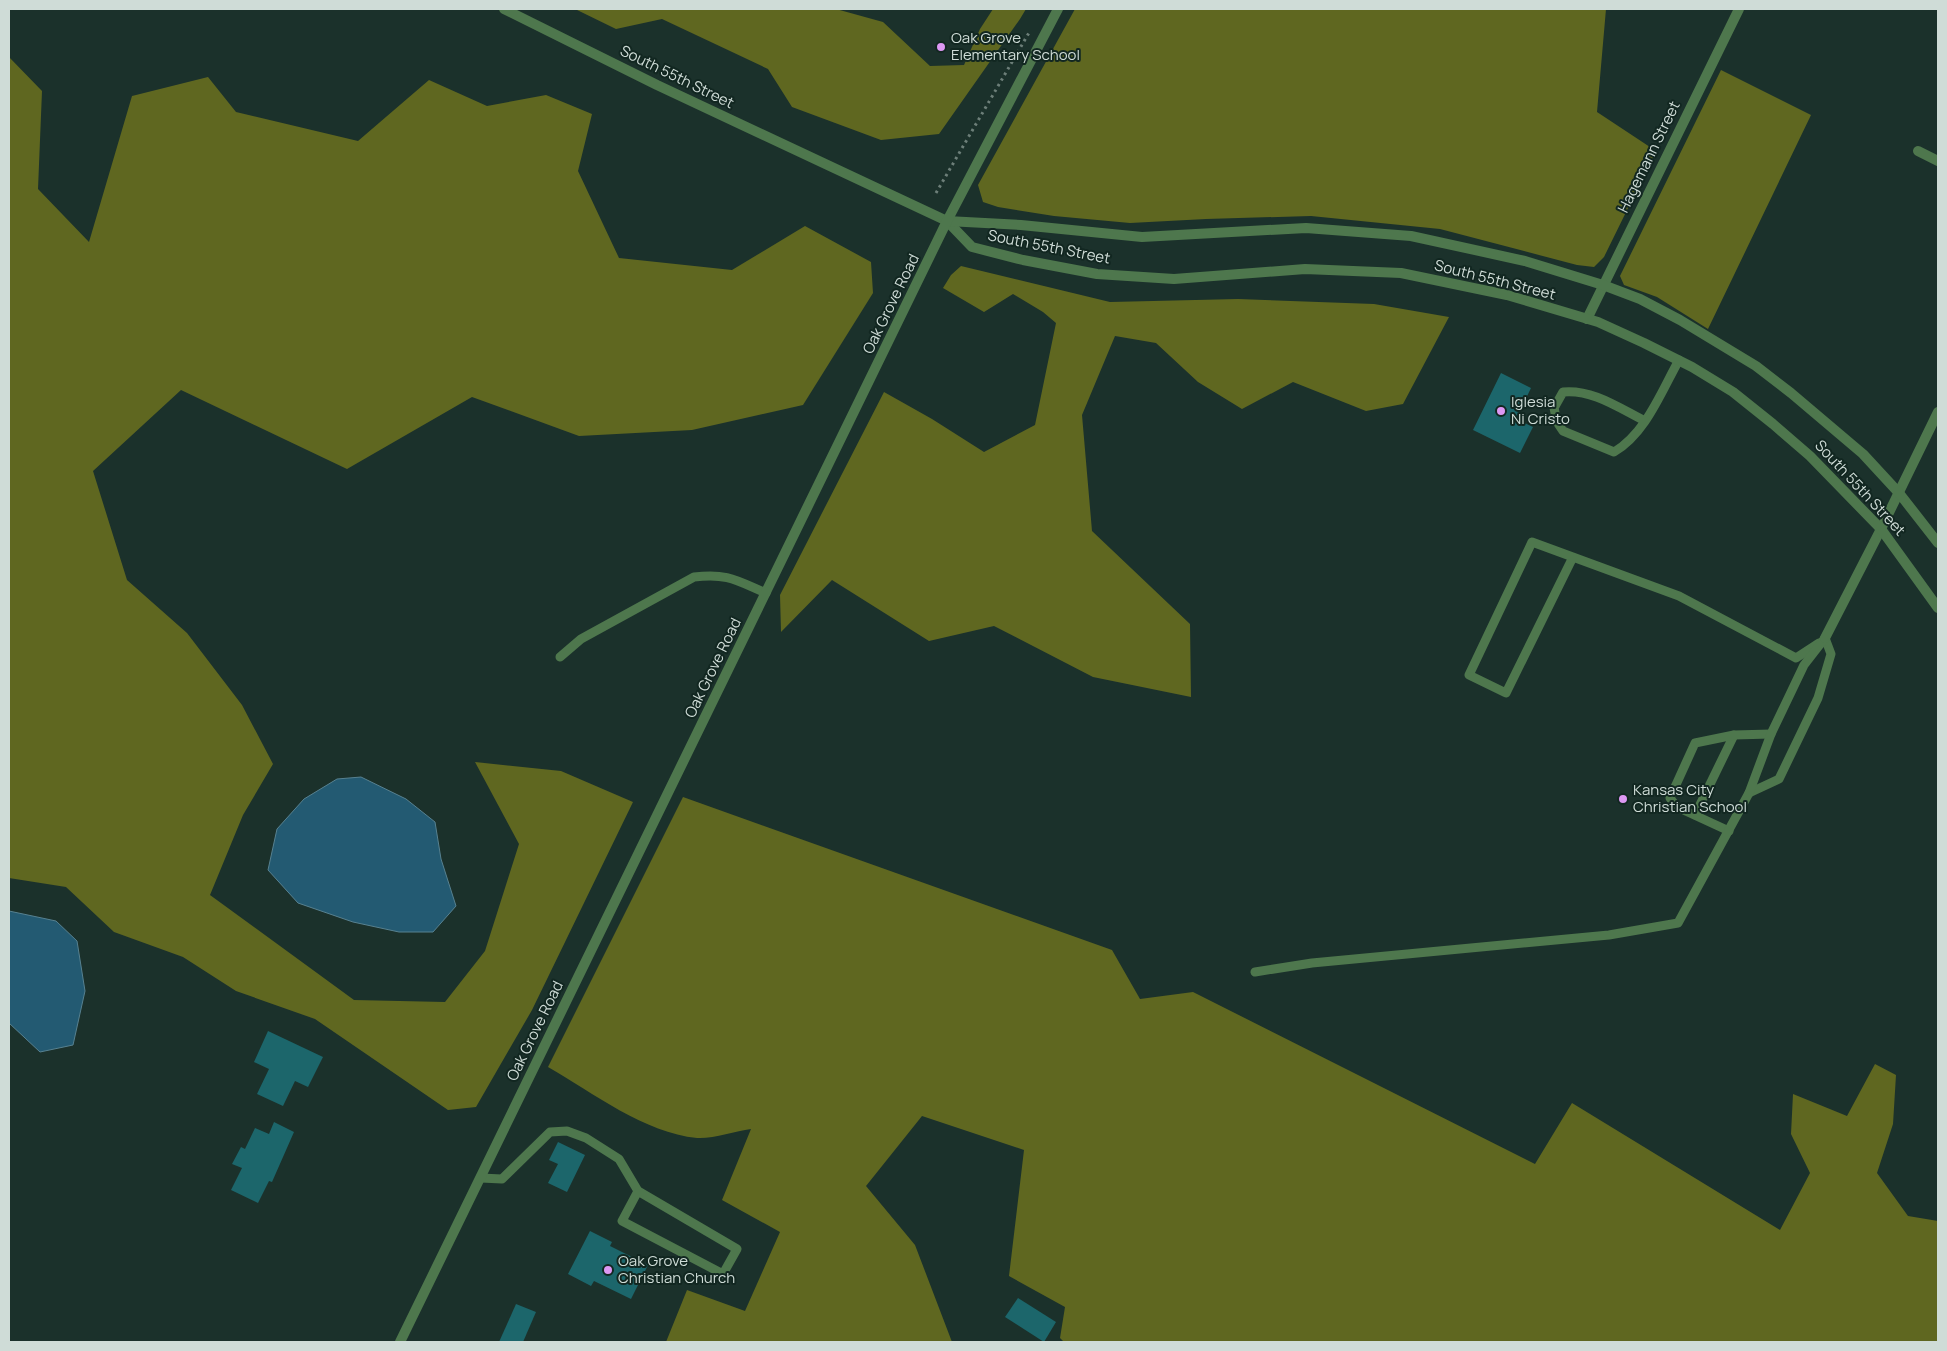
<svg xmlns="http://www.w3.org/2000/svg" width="1947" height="1351" font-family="Manrope,sans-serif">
  <rect width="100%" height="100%" fill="#1b312b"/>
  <g fill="#5f6720">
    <polygon points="575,9 836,9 883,22 930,66 964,65 980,29 993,9 1026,9 1020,19 939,134 881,140 792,107 768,69 662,19 616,29"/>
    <polygon points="1075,9 1606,9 1597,112 1656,151 1604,257 1594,267 1577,265 1440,229 1311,216 1206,219 1130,223 1054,216 998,207 983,202 978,185"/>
    <polygon points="9,57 42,91 38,189 89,242 132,96 208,77 236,112 358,141 429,80 487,106 546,95 592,114 578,171 619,258 732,270 805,226 871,262 873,293 803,405 692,430 579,436 472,397 347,469 181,390 93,471 127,580 187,633 242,705 273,764 243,815 210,895 354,1000 445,1002 485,951 519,844 475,762 561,771 633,802 532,1010 476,1107 448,1110 315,1019 236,991 183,957 114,932 66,887 9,878"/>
    <polygon points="1721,70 1811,115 1708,329 1657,297 1624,285 1620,276"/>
    <polygon points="961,266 1110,302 1238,299 1374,304 1449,317 1403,404 1366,411 1293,382 1242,409 1198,382 1156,343 1115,336 1082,415 1092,531 1190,624 1191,697 1093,677 994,626 929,641 832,580 781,632 780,595 884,392 932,419 984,452 1035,425 1056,323 1043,312 1013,294 984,312 943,288 951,275"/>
    <path d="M683 797 1112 950 1140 999 1193 992 1535 1164 1572 1103 1780 1230 1810 1173 1791 1134 1793 1094 1847 1116 1875 1064 1896 1075 1893 1124 1877 1173 1908 1216 1938 1221V1342H1064L1060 1338 1065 1307 1009 1276 1024 1150 922 1116 866 1186 915 1245 952 1342H666L687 1290 745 1311 780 1232 722 1200 751 1129C735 1131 713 1139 697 1138 645 1133 593 1093 548 1067Z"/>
  </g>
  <g fill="#235a72" stroke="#578190">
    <polygon points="361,777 406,799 435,822 441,859 456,906 433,932 399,932 353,922 298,903 268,870 277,829 304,799 337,779"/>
    <polygon points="9,911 56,921 77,941 85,991 73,1045 40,1052 9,1023"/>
  </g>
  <g fill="#1c666b">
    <polygon points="1501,373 1531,388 1516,419 1533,427 1520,453 1473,430"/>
    <polygon points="268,1031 323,1057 308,1087 295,1081 283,1106 257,1094 269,1069 254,1062"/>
    <polygon points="274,1122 294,1132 272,1182 269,1181 258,1203 231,1190 242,1168 232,1164 241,1147 245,1149 255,1128 269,1134"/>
    <polygon points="558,1142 585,1155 567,1192 548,1183 558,1164 549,1160"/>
    <polygon points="590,1231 612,1242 610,1246 648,1265 631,1299 594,1281 591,1286 568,1274"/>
    <polygon points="1018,1298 1056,1322 1044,1342 1005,1317"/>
    <polygon points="516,1304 536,1312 523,1342 499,1342"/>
  </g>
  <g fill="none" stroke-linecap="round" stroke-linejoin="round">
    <polyline stroke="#6d7f79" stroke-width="3" stroke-dasharray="2.5 4" stroke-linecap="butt" points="936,193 1030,31"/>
    <g stroke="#4e774d" stroke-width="9">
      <path d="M1645 421C1619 408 1592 389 1563 392L1554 408 1557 422 1563 431 1614 452C1646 433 1661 392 1679 360"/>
      <polyline points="1573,557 1506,693 1469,675 1532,542 1679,596 1796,658 1819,643"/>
      <path d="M560 657 581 639 694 577C727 573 736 580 766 593"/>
      <polyline points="1749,793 1779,779 1818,698 1831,654 1825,638"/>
      <polyline points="1695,815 1734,735"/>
      <polyline points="1729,831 1677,807 1670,798 1695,743 1734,735 1771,734"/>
      <polyline points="1255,972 1312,963 1609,935 1678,923 1749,793 1771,734 1804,665 1825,638"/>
      <polyline points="481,1178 502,1179 550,1132 567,1131 586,1138 619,1159 638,1191 737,1249 723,1274 622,1221 638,1191"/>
    </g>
    <g stroke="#4e774d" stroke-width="10">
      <polyline points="1918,151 1938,161"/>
      <polyline points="1587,319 1739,9"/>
      <polyline points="1825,638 1881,529 1938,412"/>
    </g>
    <g stroke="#4e774d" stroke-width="10">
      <polyline points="504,9 657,85 947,221 972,247 1023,260 1097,274 1174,279 1305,269 1401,273 1507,295 1598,322 1644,343 1692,367 1733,392 1773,424 1810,456 1881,529 1938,608"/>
      <polyline points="947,221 1021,225 1142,237 1306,228 1411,236 1525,261 1603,285 1640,299 1680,320 1756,366 1791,393 1863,454 1899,493 1938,543"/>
      <polyline points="400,1342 947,221 1058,9"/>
    </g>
  </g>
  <g fill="#dd98f3" stroke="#122721" stroke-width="2">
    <circle cx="941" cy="47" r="5"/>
    <circle cx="1501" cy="411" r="5"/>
    <circle cx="1623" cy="799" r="5"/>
    <circle cx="608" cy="1270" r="5"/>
  </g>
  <g text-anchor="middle" stroke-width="4" stroke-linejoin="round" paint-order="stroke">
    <g font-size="15" fill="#cfdcd7" stroke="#122721" text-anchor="start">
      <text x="951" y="43">Oak Grove<tspan x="951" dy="17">Elementary School</tspan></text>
      <text x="1511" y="407">Iglesia<tspan x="1511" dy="17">Ni Cristo</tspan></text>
      <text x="1633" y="795">Kansas City<tspan x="1633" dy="17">Christian School</tspan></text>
      <text x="618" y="1266">Oak Grove<tspan x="618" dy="17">Christian Church</tspan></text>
    </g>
    <g font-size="15" fill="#cfdcd7" stroke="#122721">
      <text transform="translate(677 77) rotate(26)" y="5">South 55th Street</text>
      <text transform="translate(1649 157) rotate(-64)" y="5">Hagemann Street</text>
      <text transform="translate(1049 247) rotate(11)" y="5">South 55th Street</text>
      <text transform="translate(1495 280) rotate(14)" y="5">South 55th Street</text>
      <text transform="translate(891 304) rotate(-64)" y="5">Oak Grove Road</text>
      <text transform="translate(1860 488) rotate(47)" y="5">South 55th Street</text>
      <text transform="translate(713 668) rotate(-64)" y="5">Oak Grove Road</text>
      <text transform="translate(535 1031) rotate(-64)" y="5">Oak Grove Road</text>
    </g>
  </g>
  <rect width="1947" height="1351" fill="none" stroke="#cfdcd7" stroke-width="20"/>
</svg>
